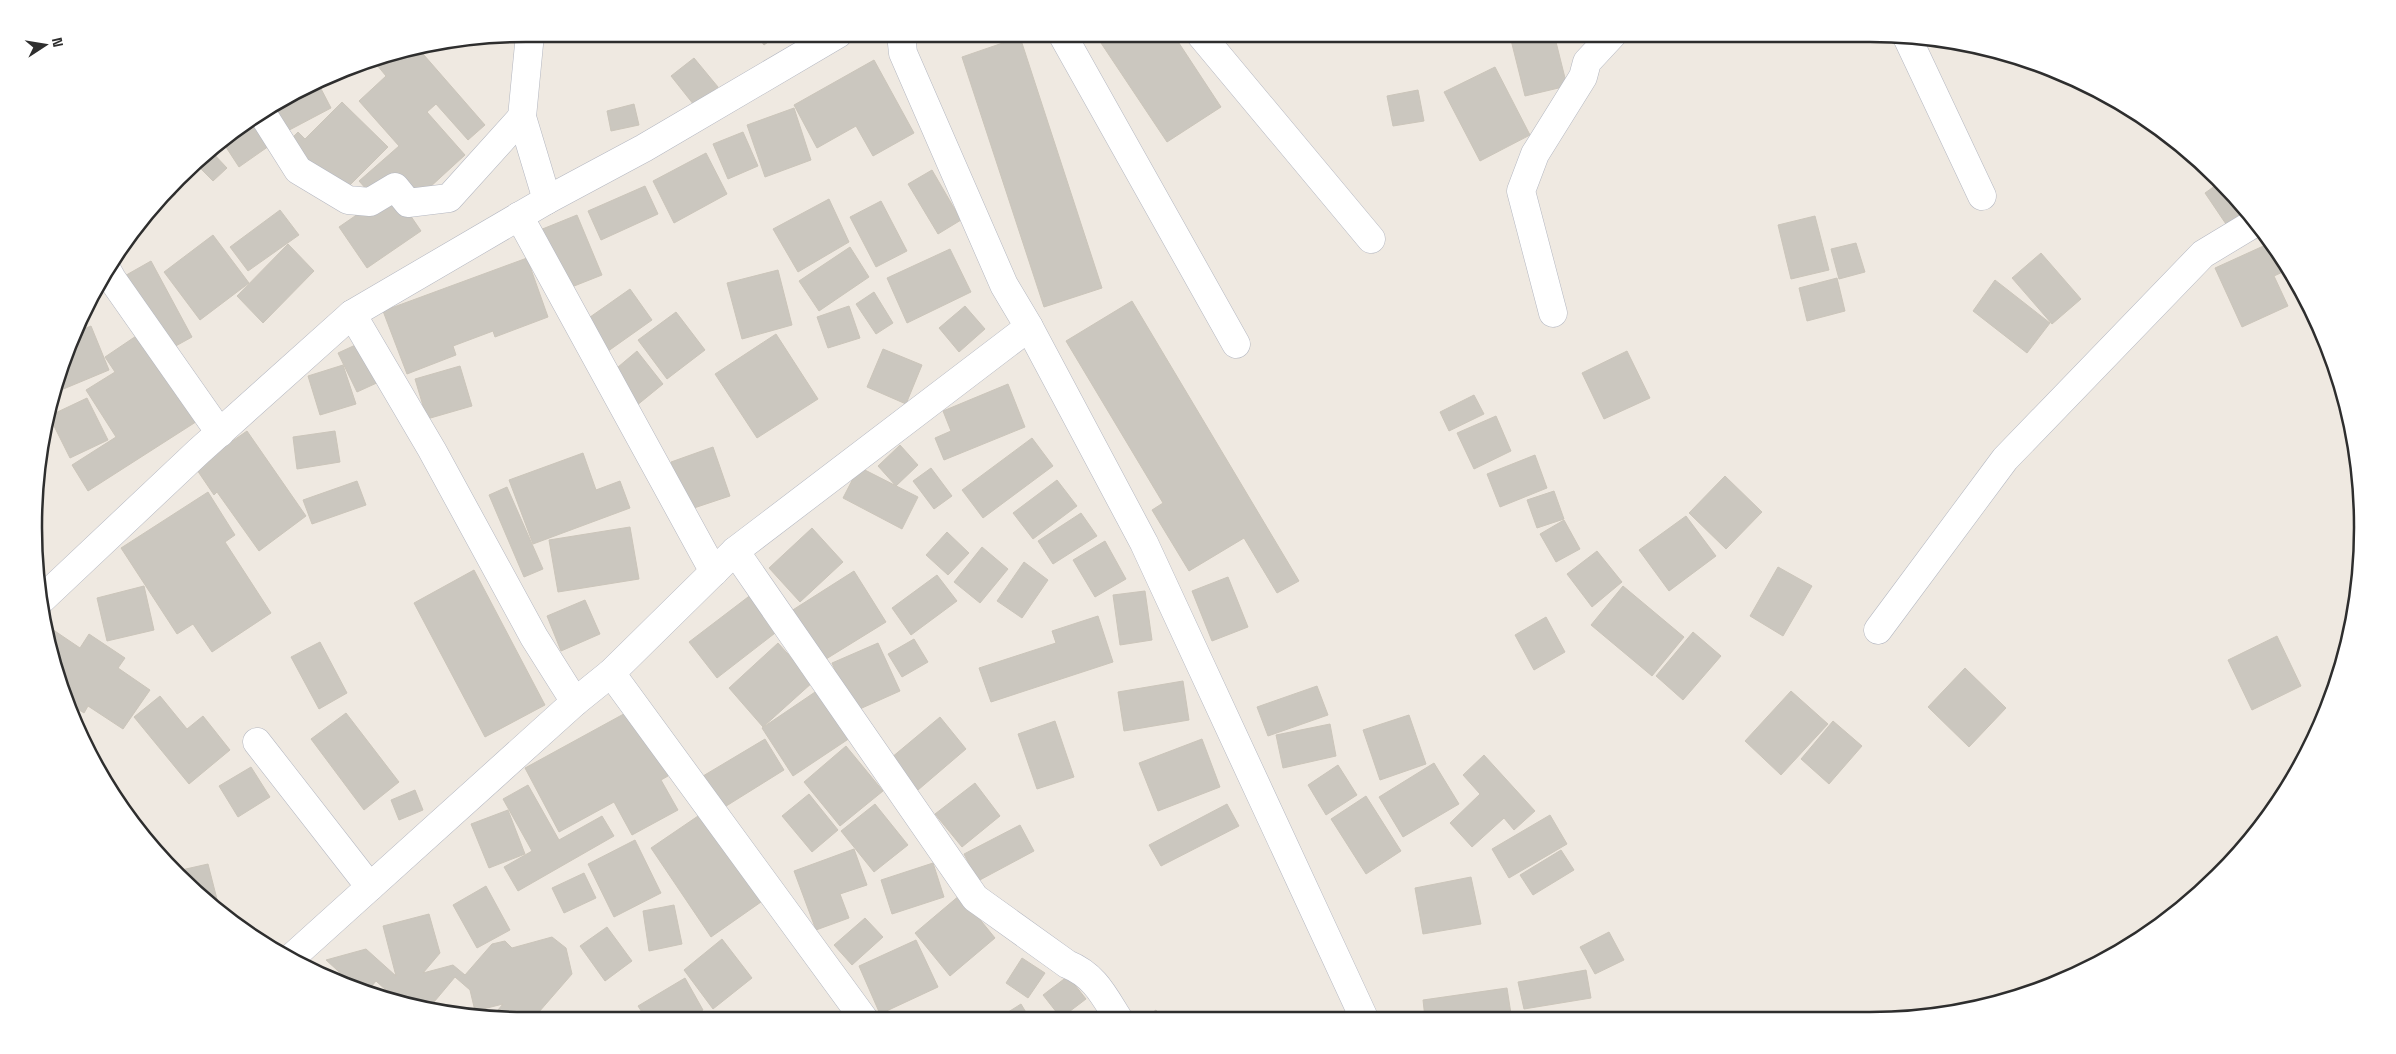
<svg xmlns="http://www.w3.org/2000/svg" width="2396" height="1054" font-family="'Space Grotesk',sans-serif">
  <rect width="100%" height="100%" fill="#efe9e1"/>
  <g fill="#cbc7bf" stroke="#cbc5ba">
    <polygon points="756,34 779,34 764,45"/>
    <polygon points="1095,34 1173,34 1221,107 1167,142"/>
    <polygon points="1518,34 1554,34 1567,86 1525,96 1510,36"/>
    <polygon points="1575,34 1589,34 1578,40"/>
    <polygon points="1020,37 1102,288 1044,307 962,57"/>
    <polygon points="417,47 485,125 468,140 436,104 427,112 465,155 417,199 375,199 359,181 399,146 359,101 386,76 372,59"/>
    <polygon points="694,58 718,87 694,105 671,76"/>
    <polygon points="874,60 914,133 873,156 856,126 817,148 794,105"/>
    <polygon points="364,62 353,73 349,69"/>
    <polygon points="1495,67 1530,135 1480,161 1444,92"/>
    <polygon points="318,83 331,108 278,136 265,111 281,100"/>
    <polygon points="1418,90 1424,121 1393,126 1387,96"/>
    <polygon points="342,102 388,147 341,194 288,142 298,132 305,139"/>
    <polygon points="634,104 639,125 611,131 607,111"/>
    <polygon points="794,108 811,160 765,177 747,125"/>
    <polygon points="252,120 269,146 239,167 222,141"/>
    <polygon points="743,132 758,166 728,179 713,144"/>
    <polygon points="210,150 227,168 213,181 195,163"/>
    <polygon points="706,153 727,194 674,223 653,181"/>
    <polygon points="932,170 961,220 938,234 908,184"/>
    <polygon points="2219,183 2251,216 2230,230 2205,193"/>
    <polygon points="645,186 658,214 601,240 588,211"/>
    <polygon points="170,188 176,194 140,224 156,202"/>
    <polygon points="393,190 421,231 367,268 339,227"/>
    <polygon points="829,199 849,242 798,272 773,229"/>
    <polygon points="881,201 907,251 876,267 850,217"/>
    <polygon points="280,210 299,235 248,271 230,247"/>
    <polygon points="577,215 602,275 564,290 540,230"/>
    <polygon points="1815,216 1829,270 1791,279 1778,225"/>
    <polygon points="213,235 249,283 200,320 164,272"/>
    <polygon points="1856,243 1865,272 1839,279 1831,249"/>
    <polygon points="2270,243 2287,270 2274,276 2288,306 2242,327 2215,268"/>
    <polygon points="288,244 314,271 263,323 237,296"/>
    <polygon points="850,247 869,277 819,311 799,281"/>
    <polygon points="950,249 971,292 907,323 887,278"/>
    <polygon points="2041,253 2081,299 2052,324 2012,278"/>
    <polygon points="527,258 548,317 495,337 493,331 453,346 456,355 407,374 383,311"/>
    <polygon points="151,261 192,337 163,353 121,278"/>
    <polygon points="778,270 792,325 742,339 727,283"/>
    <polygon points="1837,278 1845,311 1807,321 1799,288"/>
    <polygon points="1995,280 2050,323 2027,353 1973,311"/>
    <polygon points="630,289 652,320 604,354 583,322"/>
    <polygon points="874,292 893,323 876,334 856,304"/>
    <polygon points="1132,301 1299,581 1277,593 1244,538 1189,571 1152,510 1163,503 1066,341"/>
    <polygon points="849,306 860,338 828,348 817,317"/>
    <polygon points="965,306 985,329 959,352 939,328"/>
    <polygon points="676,312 705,350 667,379 638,340"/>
    <polygon points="91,326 109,370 61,390 57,380 60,368 76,332"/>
    <polygon points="145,330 202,418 88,491 72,465 116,437 86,390 115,372 105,357"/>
    <polygon points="776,334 818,399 757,438 715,374"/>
    <polygon points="362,342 381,381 357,392 338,353"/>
    <polygon points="883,349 922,365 906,404 867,387"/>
    <polygon points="637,351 663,384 636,406 611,373"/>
    <polygon points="1627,351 1650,398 1604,419 1582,373"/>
    <polygon points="343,365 356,404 320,415 308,376"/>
    <polygon points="460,366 472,406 427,419 415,379"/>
    <polygon points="1008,384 1025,427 944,460 935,438 951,431 943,411"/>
    <polygon points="1474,395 1484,414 1449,431 1440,412"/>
    <polygon points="87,398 108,440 70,458 49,416"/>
    <polygon points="1496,416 1511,451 1474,469 1457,433"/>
    <polygon points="247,431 306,516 259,551 217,492 214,495 195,467"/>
    <polygon points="335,431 340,462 297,469 293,437"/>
    <polygon points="1032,438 1053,466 983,518 962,490"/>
    <polygon points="900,445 918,465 896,486 878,466"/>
    <polygon points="713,447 730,496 688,510 671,462"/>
    <polygon points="583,453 596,490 620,481 630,508 533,544 509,480"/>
    <polygon points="1535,455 1547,488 1500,507 1487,474"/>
    <polygon points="859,467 918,497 902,529 843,498"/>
    <polygon points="931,468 952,496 934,509 913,481"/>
    <polygon points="1725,476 1762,512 1726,549 1689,513"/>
    <polygon points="1057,480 1077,506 1033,539 1013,513"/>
    <polygon points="357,481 366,505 312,524 303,500"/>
    <polygon points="507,487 543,569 524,577 489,495"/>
    <polygon points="1554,491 1564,519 1537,528 1527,500"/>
    <polygon points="208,492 235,535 225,542 271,613 212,652 193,624 177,634 121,548"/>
    <polygon points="1081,513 1097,536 1053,564 1038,541"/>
    <polygon points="1686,516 1716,556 1669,591 1639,550"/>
    <polygon points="1564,520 1580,549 1556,562 1540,534"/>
    <polygon points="34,522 43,533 35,539 34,527"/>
    <polygon points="630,527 639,579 558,592 549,540"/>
    <polygon points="812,528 843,562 800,602 769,568"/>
    <polygon points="947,532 969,553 948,575 926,555"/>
    <polygon points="1105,541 1126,579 1095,597 1073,560"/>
    <polygon points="982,547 1008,569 980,603 954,582"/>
    <polygon points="1597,551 1622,582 1592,607 1567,574"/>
    <polygon points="1024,562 1048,580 1022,618 997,601"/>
    <polygon points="1778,567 1812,586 1783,636 1750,616"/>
    <polygon points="474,570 545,705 485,737 414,603"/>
    <polygon points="854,571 886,622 818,664 788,613"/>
    <polygon points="937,575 957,601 911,635 892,608"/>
    <polygon points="1228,577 1248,627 1212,641 1192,591"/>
    <polygon points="144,586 154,630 107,641 97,598"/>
    <polygon points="1623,586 1684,637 1652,676 1591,625"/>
    <polygon points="1145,591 1152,640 1120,645 1113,595"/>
    <polygon points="752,594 779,630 717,678 689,642"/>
    <polygon points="585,600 600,634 561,651 547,616"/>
    <polygon points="1098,616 1113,662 991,702 979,668 1056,643 1052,631"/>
    <polygon points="1546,617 1565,652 1534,670 1515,635"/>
    <polygon points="46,625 80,648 89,634 125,658 118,668 150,690 123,729 88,706 84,713 67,702 60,686"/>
    <polygon points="1693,632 1721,656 1683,700 1656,676"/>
    <polygon points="2277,636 2301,686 2252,710 2228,660"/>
    <polygon points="914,639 928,662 902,677 888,654"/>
    <polygon points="320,642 347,693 319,709 291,657"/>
    <polygon points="778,643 813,682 763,727 729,688"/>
    <polygon points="878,643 900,691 853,712 832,663"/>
    <polygon points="1965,668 2006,708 1969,747 1928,707"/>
    <polygon points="1183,681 1189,720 1124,731 1118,692"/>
    <polygon points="1317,686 1328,715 1268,736 1257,707"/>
    <polygon points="821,688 853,736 793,776 762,728"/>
    <polygon points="1791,691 1828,724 1781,775 1745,741"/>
    <polygon points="160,696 187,729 203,716 230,750 189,784 134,717"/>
    <polygon points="631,710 668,776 661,780 678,810 632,835 614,802 559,832 525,768"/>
    <polygon points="346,713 399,782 364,810 311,739"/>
    <polygon points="1409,715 1426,764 1380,780 1363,730"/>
    <polygon points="940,717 966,749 918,790 891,758"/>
    <polygon points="1055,721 1074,777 1037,789 1018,734"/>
    <polygon points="1833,721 1862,746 1829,784 1801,759"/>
    <polygon points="1330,724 1336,756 1283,768 1276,735"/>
    <polygon points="765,739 784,770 723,808 703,776"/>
    <polygon points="1202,739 1220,787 1158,811 1139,763"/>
    <polygon points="846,746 883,791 840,826 804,782"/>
    <polygon points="1484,755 1535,811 1514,830 1504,818 1472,847 1450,823 1480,794 1463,775"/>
    <polygon points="1434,763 1459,804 1403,837 1379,797"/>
    <polygon points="1338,765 1357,795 1326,815 1308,785"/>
    <polygon points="251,767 270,797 238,817 219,786"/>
    <polygon points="975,783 1000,816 962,847 935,814"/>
    <polygon points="528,785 559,840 602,816 614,836 518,891 504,867 532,851 503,799"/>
    <polygon points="415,790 423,810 399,820 391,800"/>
    <polygon points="809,794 838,830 812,852 782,816"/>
    <polygon points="1366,796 1401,851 1366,874 1331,819"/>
    <polygon points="875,804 908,845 874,872 841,831"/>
    <polygon points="1227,804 1239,826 1161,866 1149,845"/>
    <polygon points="508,810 525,854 489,868 471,824"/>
    <polygon points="701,814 761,902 711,937 651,848"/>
    <polygon points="1550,815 1567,844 1509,878 1492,849"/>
    <polygon points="1020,825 1034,851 978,881 964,854"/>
    <polygon points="635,840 661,893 614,917 588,864"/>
    <polygon points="854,849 867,885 840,894 849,918 816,930 794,871"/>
    <polygon points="1561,850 1574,870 1533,895 1520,875"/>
    <polygon points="933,863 944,897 892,914 881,880"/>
    <polygon points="208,864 220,911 202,898 177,871"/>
    <polygon points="584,873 596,898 564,913 552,888"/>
    <polygon points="1471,877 1481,924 1423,934 1415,888"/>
    <polygon points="486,886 510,930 477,948 453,905"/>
    <polygon points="960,895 995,938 950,976 915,933"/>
    <polygon points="674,905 682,944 649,951 643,911"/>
    <polygon points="429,914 440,953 423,973 453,965 465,975 492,944 505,941 512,948 552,937 566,948 572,974 532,1020 527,1020 492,1017 503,1004 475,1011 470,990 455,977 429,1008 424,1009 399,1002 376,981 366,993 359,990 326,960 366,949 396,976 383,926"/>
    <polygon points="865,918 883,937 852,965 834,945"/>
    <polygon points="607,927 632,961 605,981 580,946"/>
    <polygon points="1609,932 1624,960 1595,974 1580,947"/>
    <polygon points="722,939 752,978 713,1009 684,970"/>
    <polygon points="916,940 938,987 880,1014 859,966"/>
    <polygon points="1022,958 1045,973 1028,998 1006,983"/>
    <polygon points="1586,970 1591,998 1524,1009 1518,982"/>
    <polygon points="1068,976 1086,999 1061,1018 1043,995"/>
    <polygon points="685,978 703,1010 687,1020 647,1020 638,1006"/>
    <polygon points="1507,988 1511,1014 1490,1017 1425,1018 1423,1000"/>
    <polygon points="1021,1004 1030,1019 997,1019"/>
    <polygon points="1156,1010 1162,1018 1144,1018"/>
  </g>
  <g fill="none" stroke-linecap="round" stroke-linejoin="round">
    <g stroke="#b4b7c1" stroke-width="29">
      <g id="minor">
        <polyline points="530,34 522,117 547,200"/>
        <polyline points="901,34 903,53 1004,285 1029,327 1144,543 1364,1018"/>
        <polyline points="1062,34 1236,344"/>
        <polyline points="1200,34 1371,239"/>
        <polyline points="1907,37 1982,196"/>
        <polyline points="262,113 298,170 348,200 370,202 395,187 408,203 449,198 522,117"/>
        <polyline points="519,216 714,572"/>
        <polyline points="107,270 112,279 220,433"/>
        <polyline points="1553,313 1521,191 1535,154 1583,77 1587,62 1613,34"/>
        <polyline points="352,314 432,450 534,637 575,702"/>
        <path d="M735 551 975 898 1067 964C1094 975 1103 994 1118 1018"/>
        <polyline points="40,601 198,452 352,314 547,200 644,148 838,34"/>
        <polyline points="1878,630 2005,459 2203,254 2256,222"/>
        <polyline points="611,673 864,1019"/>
        <polyline points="257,742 370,887"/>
        <polyline points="290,959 575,702 611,673 735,551 1029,327"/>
      </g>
    </g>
    <use href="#minor" stroke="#fff" stroke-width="28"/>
  </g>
  <path d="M0 0H2396V1054H0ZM526 42H1870A484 484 0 0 1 2354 526V528A484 484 0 0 1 1870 1012H526A484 484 0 0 1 42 528V526A484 484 0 0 1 526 42Z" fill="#fff" fill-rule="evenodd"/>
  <path fill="none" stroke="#2e2e2e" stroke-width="2.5" d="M526 42H1870A484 484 0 0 1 2354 526V528A484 484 0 0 1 1870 1012H526A484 484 0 0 1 42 528V526A484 484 0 0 1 526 42Z"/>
  <g transform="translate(45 45) rotate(78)" stroke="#ffffff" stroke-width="4" paint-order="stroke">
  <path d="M0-4L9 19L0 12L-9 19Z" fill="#2e2e2e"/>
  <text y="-8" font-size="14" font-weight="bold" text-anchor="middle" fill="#2e2e2e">N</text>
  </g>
</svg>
